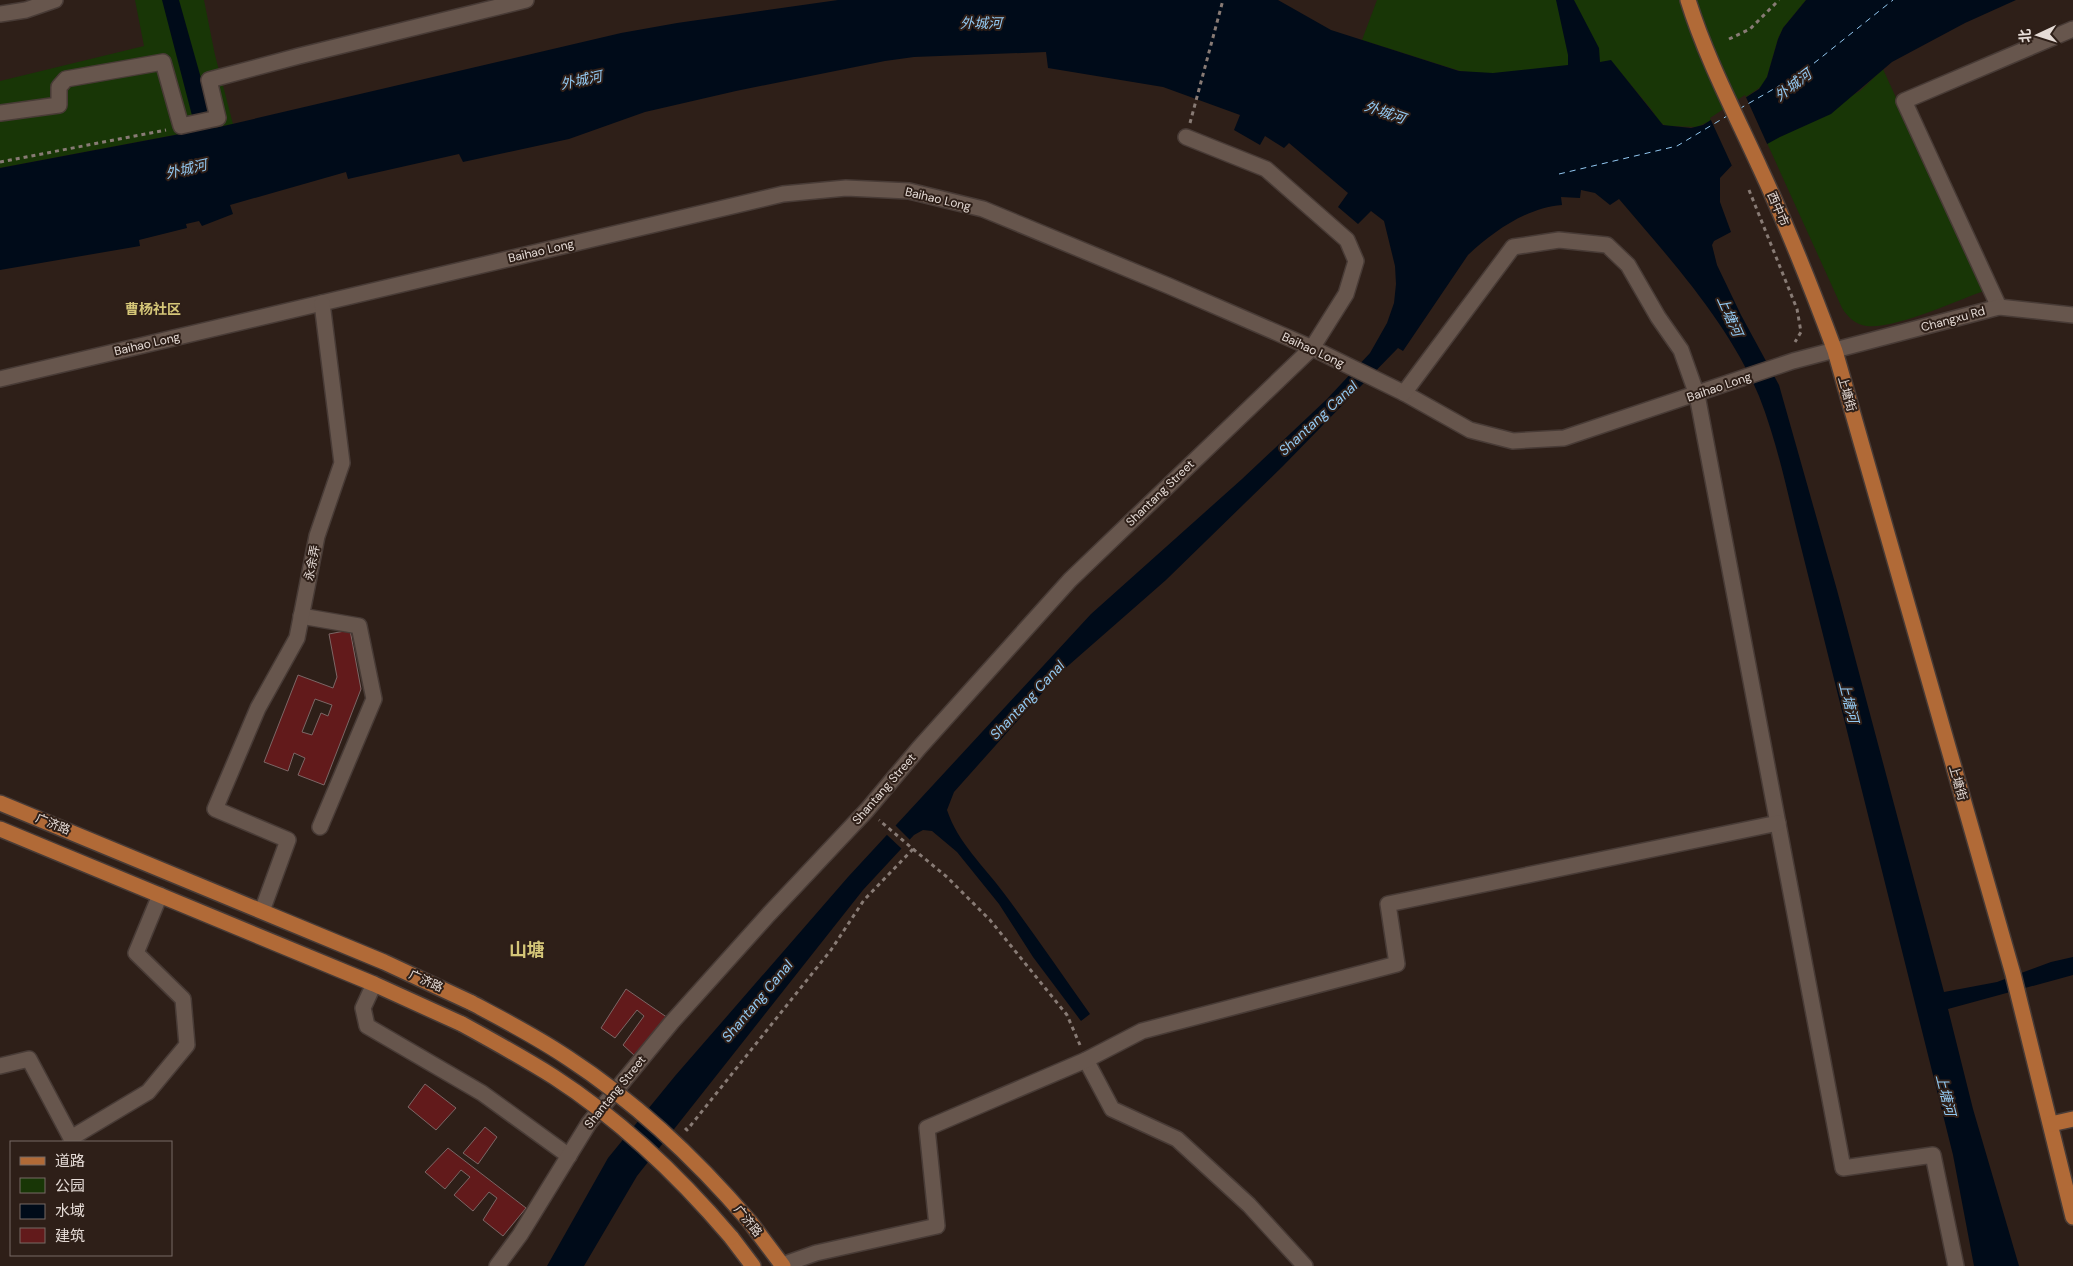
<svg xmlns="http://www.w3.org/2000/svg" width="2073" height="1266" font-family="'DM Sans','Noto Sans SC',sans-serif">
  <rect width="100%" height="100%" fill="#2e1f18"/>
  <g fill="#183606">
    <polygon points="135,0 204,0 215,55 233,124 0,168 0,81 144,46"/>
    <path d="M1377 0H1806L1783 28 1778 39 1767 77 1762 86 1712 120 1697 127 1667 126 1660 123 1651 109 1611 61C1561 66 1509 78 1460 71L1362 40Z"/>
    <path d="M1883 69 1984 291C1957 300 1888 333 1862 325 1853 322 1847 316 1842 308L1767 143 1860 91Z"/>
  </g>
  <path fill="#000b19" d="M162 0H179L215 128 621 33 677 23 838 0H1278L1331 30 1459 71 1493 73 1568 65V55L1556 0H1574L1599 48 1600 62 1611 60 1663 125 1691 128 1703 125 1759 89 1767 77 1778 39 1783 28 1806 0H2016L1965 23 1892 62 1831 114 1780 137 1736 161 1720 178V202L1731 232 1714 241 1712 245 1717 265 1741 315 1779 385 1837 590 1944 992 1997 982 2051 962 2073 957V975L1948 1009 1973 1109 2019 1266H1974L1953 1155 1797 531C1786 486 1776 439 1759 396 1728 322 1670 259 1619 199L1610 205 1595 193 1581 190 1580 198 1561 197 1562 205C1526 208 1494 231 1468 255L1403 351 1398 348 1283 466 1166 580 1061 672 954 792 947 810C958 843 983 865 1003 892 1033 932 1061 973 1090 1014L1081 1021 1033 957 999 904 957 852 932 831 923 830 914 835 863 890 637 1176 584 1266H547L608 1158 675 1076 848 877 1091 614 1242 479 1327 399 1370 353 1387 323 1394 303 1396 284 1395 266 1384 221 1371 211 1358 224 1338 207 1348 193 1289 143 1284 148 1265 136 1260 145 1234 130 1240 115 1163 87 1048 68 1046 52 914 57 885 61 736 91 645 112 569 139 463 162 459 154 348 179 346 172 230 205 233 214 202 226 199 221 186 224 187 228 139 240 140 246 0 270V168L196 131Z"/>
  <g fill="#2e1f18">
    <polygon points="1745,95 1768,146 1737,163 1733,168 1710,118"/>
    <polygon points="894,824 911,841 903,850 885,833"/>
  </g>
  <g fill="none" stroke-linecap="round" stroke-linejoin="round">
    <g stroke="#93c9f2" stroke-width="1" stroke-dasharray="6 5" stroke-linecap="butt">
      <polyline points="1739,109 1803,72 1893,0"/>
      <polyline points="1559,174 1677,146 1727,116"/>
    </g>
  </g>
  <g fill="#621a1b" stroke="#7c6766" fill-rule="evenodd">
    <path d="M350 630 361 689 324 785 298 775 305 758 294 753 288 771 264 762 298 675 333 688 337 677 329 634ZM315 699 332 705 328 716 321 713 312 735 302 732Z"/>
    <polygon points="626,989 668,1018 635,1056 623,1045 644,1016 637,1010 615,1038 601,1028"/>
    <polygon points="425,1084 456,1108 436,1130 408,1107"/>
    <polygon points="485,1127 497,1137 478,1164 463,1153"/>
    <polygon points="448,1148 526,1208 503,1236 483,1220 497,1198 489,1192 473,1211 454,1195 470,1177 461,1170 445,1189 425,1172"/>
  </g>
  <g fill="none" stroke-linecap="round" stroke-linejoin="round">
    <g stroke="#483b36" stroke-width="18">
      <g id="minor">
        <polyline points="0,14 26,10 55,0"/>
        <polyline points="0,113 59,105 59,87 66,79 163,62 181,126 218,118 209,80 299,56 526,0"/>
        <polyline points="1999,307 1904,101 2073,29"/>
        <polyline points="0,379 783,194 846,188 909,191 983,209 1169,286 1312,348 1404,393 1470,430 1513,441 1564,438 1793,361 1999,307 2073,315"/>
        <polyline points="1404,393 1513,247 1559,240 1607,245 1628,265 1658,317 1681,350 1697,395 1843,1168 1933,1155 1956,1266"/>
        <polyline points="301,616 359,626 374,699 320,827"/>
        <polyline points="262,911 288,840 215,809 258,708 297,638 317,536 342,463 322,303"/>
        <polyline points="374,984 363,1008 367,1026 482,1093 569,1156"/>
        <polyline points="1086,1060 1112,1109 1177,1139 1249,1205 1305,1266"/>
        <polyline points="0,1066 29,1059 71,1138 148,1092 187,1045 183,999 136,953 160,895"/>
        <polyline points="782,1265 816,1253 937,1226 927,1128 1086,1060 1142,1031 1397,964 1388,904 1778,823"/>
        <polyline points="497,1266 520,1235 589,1123 672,1022 769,914 867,810 919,748 1070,580 1312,348 1346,294 1356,261 1347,240 1266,169 1186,137"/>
      </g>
    </g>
    <g stroke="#483b36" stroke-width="18">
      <g id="major">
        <path d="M1688 0C1706 58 1735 113 1760 168 1788 228 1812 289 1835 351L2013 974 2073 1217"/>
        <polyline points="0,803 384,962 472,1003"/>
        <polyline points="0,829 374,984 462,1024"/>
        <polyline points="2051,1124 2073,1119"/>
        <polyline points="750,1222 783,1266"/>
        <polyline points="731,1237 753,1266"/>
      </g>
    </g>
    <g stroke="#887b75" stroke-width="3" stroke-dasharray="4 4" stroke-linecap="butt">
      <polyline points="1729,39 1750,29 1779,0"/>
      <polyline points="1190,123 1223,0"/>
      <polyline points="0,162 166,130"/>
      <polyline points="1749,190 1797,309 1801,332 1795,342"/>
      <polyline points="913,849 947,877 990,920 1067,1015 1080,1045"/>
      <polyline points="685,1128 687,1130 831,950 864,900 913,849 879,820"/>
    </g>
    <use href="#minor" stroke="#67564d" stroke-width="15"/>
    <use href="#major" stroke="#b16a37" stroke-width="15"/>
    <g stroke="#483b36" stroke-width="18" stroke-linecap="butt">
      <g id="major-bridge">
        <path d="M472 1003C504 1020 537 1037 568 1058 637 1103 696 1159 750 1222"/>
        <path d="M462 1024C493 1041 524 1058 554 1077 622 1121 679 1176 731 1237"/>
      </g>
    </g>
    <use href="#major-bridge" stroke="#b16a37" stroke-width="15"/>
  </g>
  <g text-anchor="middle" stroke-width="4" stroke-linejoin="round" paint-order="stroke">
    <g font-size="12" fill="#e5dbd6" stroke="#2e1f18">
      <text transform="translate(938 199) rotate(13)" y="4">Baihao Long</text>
      <text transform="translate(1778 209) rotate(67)" y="4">西中市</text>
      <text transform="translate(541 251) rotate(-13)" y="4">Baihao Long</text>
      <text transform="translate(1953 319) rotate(-15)" y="4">Changxu Rd</text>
      <text transform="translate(147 344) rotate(-13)" y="4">Baihao Long</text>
      <text transform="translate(1313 350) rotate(25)" y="4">Baihao Long</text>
      <text transform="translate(1719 387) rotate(-19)" y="4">Baihao Long</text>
      <text transform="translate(1847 394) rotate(74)" y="4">上塘街</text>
      <text transform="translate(1160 493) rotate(-44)" y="4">Shantang Street</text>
      <text transform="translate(312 563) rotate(-79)" y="4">永余弄</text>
      <text transform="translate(1958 783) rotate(74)" y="4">上塘街</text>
      <text transform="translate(884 789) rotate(-49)" y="4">Shantang Street</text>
      <text transform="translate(53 824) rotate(22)" y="4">广济路</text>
      <text transform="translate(426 981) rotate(24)" y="4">广济路</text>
      <text transform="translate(615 1092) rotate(-51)" y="4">Shantang Street</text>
      <text transform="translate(748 1221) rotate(51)" y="4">广济路</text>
    </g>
    <g font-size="14" font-style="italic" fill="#93c9f2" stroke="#2e1f18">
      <text x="981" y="28">外城河</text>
      <text transform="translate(581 80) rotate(-12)" y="5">外城河</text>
      <text transform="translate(1793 85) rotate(-38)" y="5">外城河</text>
      <text transform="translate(1385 112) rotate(19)" y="5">外城河</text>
      <text transform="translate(186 169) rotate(-13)" y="5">外城河</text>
      <text transform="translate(1730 316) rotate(66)" y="5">上塘河</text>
      <text transform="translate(1318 418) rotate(-43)" y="5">Shantang Canal</text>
      <text transform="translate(1027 700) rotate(-47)" y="5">Shantang Canal</text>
      <text transform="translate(1849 702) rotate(76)" y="5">上塘河</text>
      <text transform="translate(757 1001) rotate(-50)" y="5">Shantang Canal</text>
      <text transform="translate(1946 1095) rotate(76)" y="5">上塘河</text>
    </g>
    <g font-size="14" font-weight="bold" fill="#d5c678" stroke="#2e1f18">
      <text x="153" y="314">曹杨社区</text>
    </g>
    <g font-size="18" font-weight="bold" fill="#d5c678" stroke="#2e1f18">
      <text x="527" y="956">山塘</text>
    </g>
  </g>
  <rect x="10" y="1141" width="162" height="115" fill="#2e1f18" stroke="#776a64"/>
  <rect x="20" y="1157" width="25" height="8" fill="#b16a37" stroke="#776a64"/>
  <text x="55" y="1166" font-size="15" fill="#e5dbd6">道路</text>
  <rect x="20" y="1178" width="25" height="15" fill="#183606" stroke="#776a64"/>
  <text x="55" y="1191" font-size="15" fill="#e5dbd6">公园</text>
  <rect x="20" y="1204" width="25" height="15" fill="#000b19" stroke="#776a64"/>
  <text x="55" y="1216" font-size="15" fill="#e5dbd6">水域</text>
  <rect x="20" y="1228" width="25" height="15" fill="#621a1b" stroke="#776a64"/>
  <text x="55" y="1241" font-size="15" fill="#e5dbd6">建筑</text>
  <g transform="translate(2038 35) rotate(266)" stroke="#2e1f18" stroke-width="4" paint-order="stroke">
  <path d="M0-4L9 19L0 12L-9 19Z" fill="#e5dbd6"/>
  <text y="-8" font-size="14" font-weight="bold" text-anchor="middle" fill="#e5dbd6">北</text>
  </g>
</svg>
